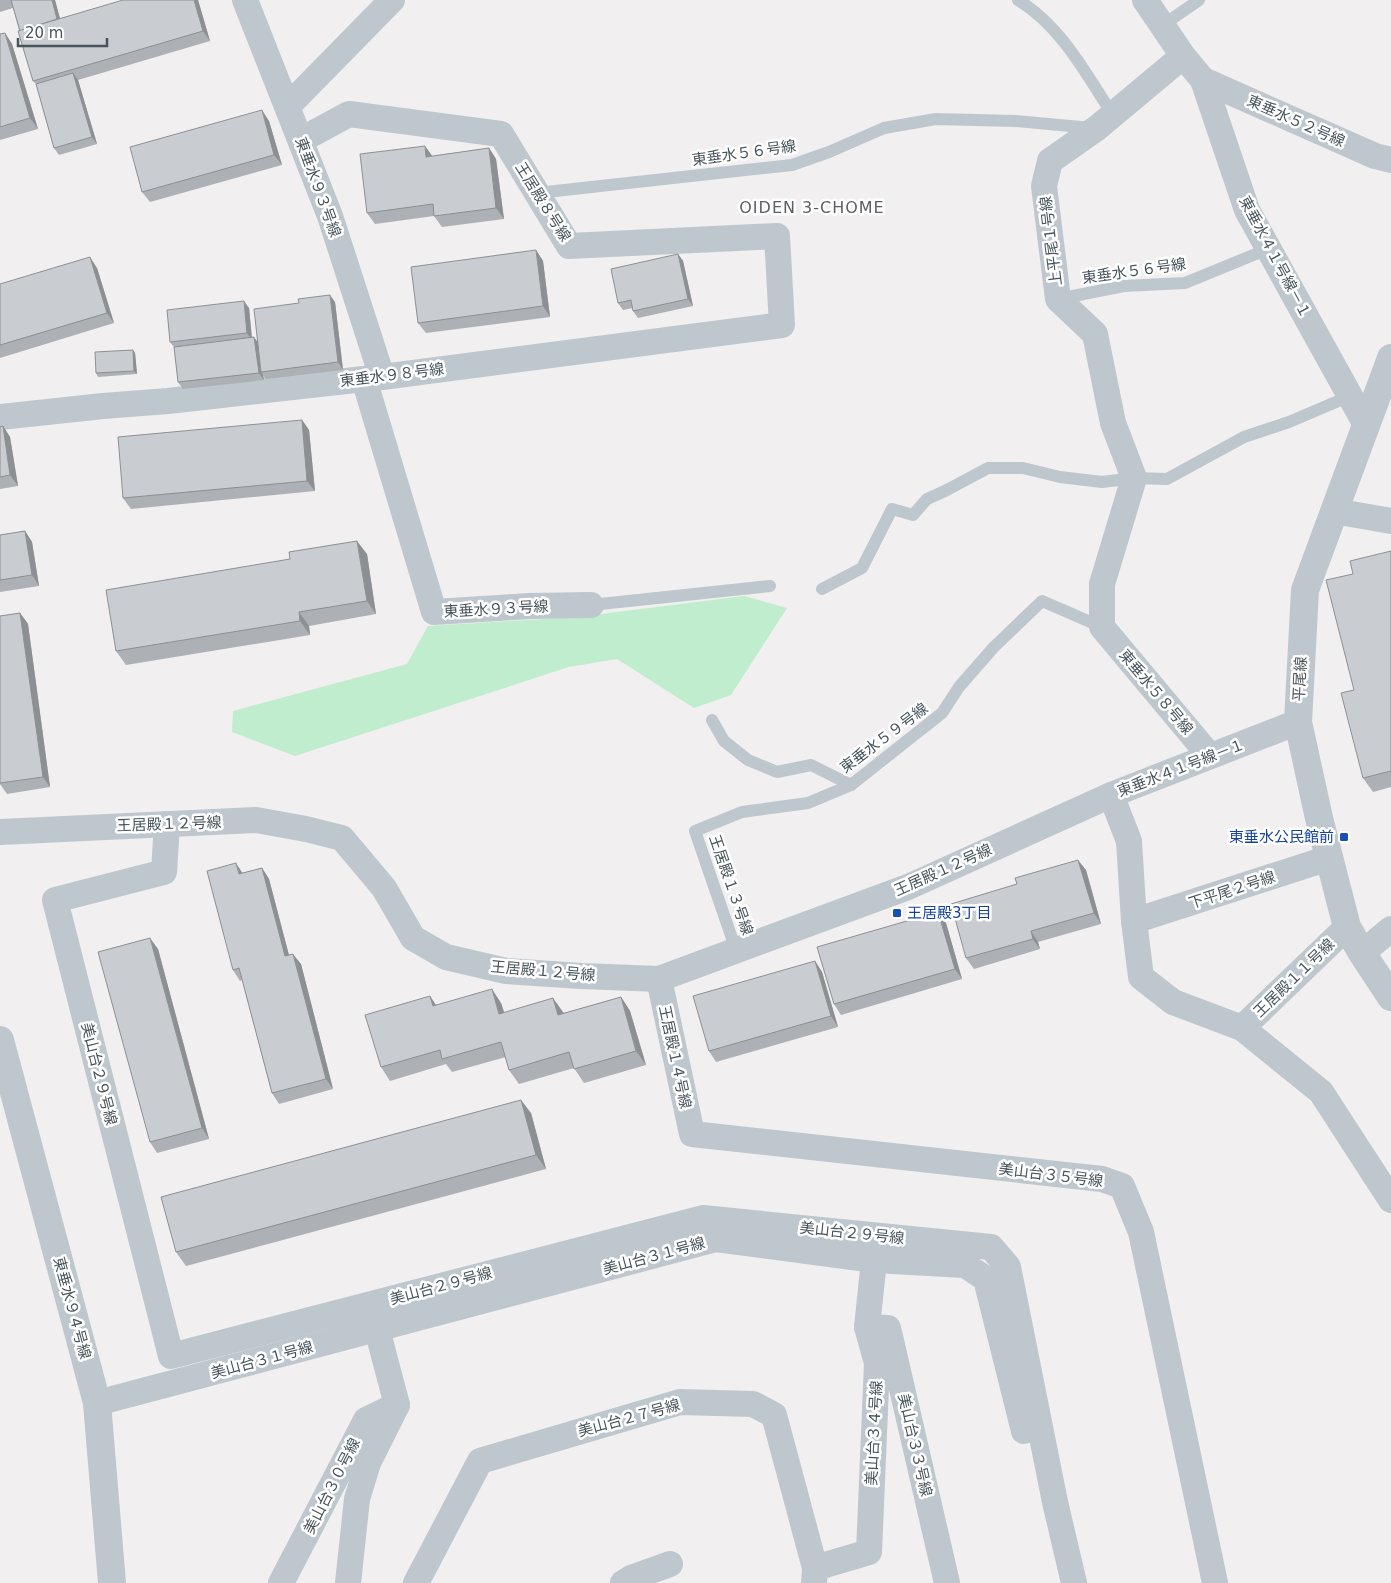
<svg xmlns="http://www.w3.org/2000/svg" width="1391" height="1583" font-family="'DejaVu Sans','Noto Sans JP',sans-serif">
  <rect width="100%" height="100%" fill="#f1efef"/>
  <polygon fill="#c0edce" points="744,596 787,608 731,695 694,708 617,659 569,667 295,756 232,732 233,711 407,664 428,626 577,617"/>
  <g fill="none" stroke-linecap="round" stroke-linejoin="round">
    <g stroke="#bec7cd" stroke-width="12">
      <path d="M1018 0C1061 26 1086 74 1113 115"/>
      <polyline points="1163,25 1199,0"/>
      <polyline points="537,193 792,165 829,152 884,128 936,119 1015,121 1092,128"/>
      <polyline points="1058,299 1124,286 1185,283 1268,249"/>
      <polyline points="822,589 862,568 892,509 913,515 927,499 945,491 988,468 1023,468 1060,477 1102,482 1134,478 1167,479 1244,437 1289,422 1350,396"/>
      <polyline points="591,605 770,586"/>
      <polyline points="712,720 724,741 748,760 777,772 811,765 851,785"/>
      <polyline points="736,950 695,831 742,812 808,803 851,785 942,713 959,687 993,648 1042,601 1102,627"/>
    </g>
    <g stroke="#bec7cd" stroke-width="26">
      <polyline points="245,0 330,216 382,377"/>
      <polyline points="1145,0 1183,56 1203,80 1247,210 1366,425"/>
      <polyline points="1183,56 1097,128 1050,161 1044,186 1058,299 1095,334 1113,423 1134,478 1102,584 1102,627 1210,756"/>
      <polyline points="1203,80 1375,156 1391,160"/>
      <polyline points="288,106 392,0"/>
      <polyline points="364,379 434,612 530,606 591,605"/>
      <polyline points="0,417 103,406 168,401 382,377 782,325 777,236 569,246 501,134 349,114 301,140"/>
      <polyline points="1334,511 1391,521"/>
      <polyline points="1111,795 1129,841 1134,921 1141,977 1173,1002 1242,1028 1321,1092 1391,1200"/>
      <polyline points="167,824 164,872 55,900 171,1356 703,1218 991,1247 1008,1267 1055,1502 1074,1583"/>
      <polyline points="0,832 256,820 306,829 342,838 384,888 413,938 446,957 506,971 581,976 659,979 908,887 1111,795 1298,722"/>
      <polyline points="1134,921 1329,858"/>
      <polyline points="1362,953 1391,929"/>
      <polyline points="659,979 692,1134 1102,1179 1122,1186 1141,1232 1215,1583"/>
      <polyline points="1242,1028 1347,927"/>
      <polyline points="867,1327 888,1328 947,1583"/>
      <polyline points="97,1403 716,1239 874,1260 965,1265 986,1279 1024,1431"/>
      <polyline points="815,1568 869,1552 877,1363 867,1327 874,1260"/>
      <polyline points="281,1583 366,1420 397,1405"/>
      <polyline points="348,1583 357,1499 368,1463 397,1405 377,1329"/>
      <polyline points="416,1583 480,1461 680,1402 753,1404 774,1415 815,1568 814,1583"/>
      <polyline points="623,1583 631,1578 670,1564"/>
    </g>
    <g stroke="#bec7cd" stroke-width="28">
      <polyline points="1391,358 1305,590 1298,722 1319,818 1347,927 1362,953 1391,997"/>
      <polyline points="0,1040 97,1403 112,1583"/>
    </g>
  </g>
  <g fill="#adb0b4">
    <polygon points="0,0 55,0 60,19 198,0 210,41 78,80 97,144 59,155 54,148 36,84 33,81 13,8 0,12"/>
    <polygon points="5,33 12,44 38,129 0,140 0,34"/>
    <polygon points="269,121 282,165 150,202 142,192"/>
    <polygon points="489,148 496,159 504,219 442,227 434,216 375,224 367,213 432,156"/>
    <polygon points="536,250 543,261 550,317 426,333 418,323"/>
    <polygon points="678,254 683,261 693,306 638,318 633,311 633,308 623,310 618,303"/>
    <polygon points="97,268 114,323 0,358 0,284"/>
    <polygon points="335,302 343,370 266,379 263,375 264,380 183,389 178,382 174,347 170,342 249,308 252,338 258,342"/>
    <polygon points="133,350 135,353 137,374 98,377 96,373"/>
    <polygon points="302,420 309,430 315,491 131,509 123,498"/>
    <polygon points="3,426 10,437 18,486 0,489 0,427"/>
    <polygon points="25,531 32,542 39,586 0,592 0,535"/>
    <polygon points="1391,551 1391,787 1373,792 1363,778 1354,690 1353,574"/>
    <polygon points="367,554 376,614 309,626 310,635 126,665 116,651"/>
    <polygon points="20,613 28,624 50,787 7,794 0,784 0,616"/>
    <polygon points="262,868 269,879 289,955 301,964 333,1089 279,1104 272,1093 242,980 240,981 233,970 242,873"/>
    <polygon points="1086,870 1101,924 1038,942 1040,949 974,969 966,958"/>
    <polygon points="946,923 962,979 841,1015 834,1004"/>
    <polygon points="158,949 209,1139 157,1153 150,1142"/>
    <polygon points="815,961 822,972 838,1027 716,1062 709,1051"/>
    <polygon points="430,996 436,1005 501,1003 504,1012 563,1012 564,1013 621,997 630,1011 646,1065 584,1083 574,1068 519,1084 509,1070 506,1057 452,1072 446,1064 390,1081 381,1067"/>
    <polygon points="531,1113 546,1169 186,1266 176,1252"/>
  </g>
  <g fill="#8d9092">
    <polygon points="52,0 55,0 63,30 58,23"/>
    <polygon points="194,0 198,0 210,41 203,31"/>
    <polygon points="5,33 12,44 38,129 30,118"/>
    <polygon points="73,73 78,80 97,144 92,137"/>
    <polygon points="262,110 269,121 282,165 274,155"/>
    <polygon points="425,146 433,157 426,157"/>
    <polygon points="489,148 496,159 504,219 496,208"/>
    <polygon points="536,250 543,261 550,317 543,306"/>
    <polygon points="678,254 683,261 693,306 688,299"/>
    <polygon points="90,257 97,268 114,323 107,313"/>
    <polygon points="330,295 335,302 343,370 338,362"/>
    <polygon points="244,301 249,308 252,340 247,333"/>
    <polygon points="254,337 259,344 261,372 263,375 264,380 259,373"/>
    <polygon points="133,350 135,353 137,374 134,371"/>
    <polygon points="302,420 309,430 315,491 307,481"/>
    <polygon points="3,426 10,437 18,486 10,475"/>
    <polygon points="25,531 32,542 39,586 32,575"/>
    <polygon points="357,541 367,554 376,614 367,601"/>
    <polygon points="299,612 309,626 310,635 300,621"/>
    <polygon points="20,613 28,624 50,787 43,777"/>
    <polygon points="1078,860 1086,870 1101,924 1094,913"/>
    <polygon points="236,863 243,874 239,874"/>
    <polygon points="262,868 269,879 292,967 285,956"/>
    <polygon points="938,912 946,923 962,979 955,969"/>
    <polygon points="1031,931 1038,942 1040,949 1033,939"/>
    <polygon points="150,938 158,949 209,1139 202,1128"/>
    <polygon points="293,954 301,964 333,1089 326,1079"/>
    <polygon points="815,961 822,972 838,1027 831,1016"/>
    <polygon points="492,989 501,1003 509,1028 499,1014"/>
    <polygon points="430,996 439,1010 433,1006"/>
    <polygon points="621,997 630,1011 646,1065 636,1051"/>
    <polygon points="553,998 563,1012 568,1029 558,1015"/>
    <polygon points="521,1100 531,1113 546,1169 536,1155"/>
  </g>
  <g fill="#c9cdd1" stroke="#8d9092">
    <polygon points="11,0 52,0 57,19 20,31"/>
    <polygon points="123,0 194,0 203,31 33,81 18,31"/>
    <polygon points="5,33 30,118 0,127 0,34"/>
    <polygon points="73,73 92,137 54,148 36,84"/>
    <polygon points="262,110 274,155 142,192 130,147"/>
    <polygon points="425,146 426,157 489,148 496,208 434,216 433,204 367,213 360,154"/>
    <polygon points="536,250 543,306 418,323 411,267"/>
    <polygon points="678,254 688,299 633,311 631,300 618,303 611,269"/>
    <polygon points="90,257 107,313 0,345 0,284"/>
    <polygon points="330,295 338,362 261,372 254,309 299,303 298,299"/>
    <polygon points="244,301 247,333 170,342 167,310"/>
    <polygon points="254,337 259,373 178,382 174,347"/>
    <polygon points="133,350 134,371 96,373 95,352"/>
    <polygon points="302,420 307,481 123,498 118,437"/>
    <polygon points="3,426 10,475 0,477 0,427"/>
    <polygon points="25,531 32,575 0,580 0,535"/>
    <polygon points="357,541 367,601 299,612 300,621 116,651 106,590 290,559 289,552"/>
    <polygon points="1391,551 1391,771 1363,778 1341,693 1354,690 1326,580 1353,574 1350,561"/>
    <polygon points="20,613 43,777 0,783 0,616"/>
    <polygon points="1078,860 1094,913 1031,931 1033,939 966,958 951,904 1017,884 1015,878"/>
    <polygon points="236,863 239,874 262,868 285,956 293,954 326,1079 272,1093 239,968 233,970 207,871"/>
    <polygon points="938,912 955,969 834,1004 817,947"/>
    <polygon points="150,938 202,1128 150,1142 98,952"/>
    <polygon points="815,961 831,1016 709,1051 693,996"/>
    <polygon points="492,989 499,1014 553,998 558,1015 621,997 636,1051 574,1069 569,1052 509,1070 501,1042 442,1059 440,1050 381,1067 365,1015 430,996 433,1006"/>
    <polygon points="521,1100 536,1155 176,1252 161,1197"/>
  </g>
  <g fill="#1a4fb4" stroke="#fff" stroke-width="2">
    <rect x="1339" y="832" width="10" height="10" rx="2.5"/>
    <rect x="892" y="908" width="10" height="10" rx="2.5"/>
  </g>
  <g text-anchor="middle" stroke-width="5" stroke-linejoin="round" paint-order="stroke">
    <g font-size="15" fill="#48545b" stroke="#fff">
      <text transform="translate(1296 121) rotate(24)" y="5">東垂水５２号線</text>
      <text transform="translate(744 153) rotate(-8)" y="5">東垂水５６号線</text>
      <text transform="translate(318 187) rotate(70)" y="5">東垂水９３号線</text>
      <text transform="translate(543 202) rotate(58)" y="5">王居殿８号線</text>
      <text transform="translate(1051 241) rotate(-97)" y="5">上平尾１号線</text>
      <text transform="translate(1275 257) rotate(62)" y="5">東垂水４１号線－１</text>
      <text transform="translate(1134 271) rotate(-8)" y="5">東垂水５６号線</text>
      <text transform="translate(392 375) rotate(-7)" y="5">東垂水９８号線</text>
      <text transform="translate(496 609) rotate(-3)" y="5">東垂水９３号線</text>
      <text transform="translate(1300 679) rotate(-87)" y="5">平尾線</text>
      <text transform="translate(1156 692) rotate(50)" y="5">東垂水５８号線</text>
      <text transform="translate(884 738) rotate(-37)" y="5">東垂水５９号線</text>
      <text transform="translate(1181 768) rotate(-21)" y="5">東垂水４１号線－１</text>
      <text transform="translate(169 824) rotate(-2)" y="5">王居殿１２号線</text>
      <text transform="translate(943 870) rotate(-24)" y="5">王居殿１２号線</text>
      <text transform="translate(731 885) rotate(71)" y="5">王居殿１３号線</text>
      <text transform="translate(1232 890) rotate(-18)" y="5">下平尾２号線</text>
      <text transform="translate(543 971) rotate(5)" y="5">王居殿１２号線</text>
      <text transform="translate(1294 978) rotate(-44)" y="5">王居殿１１号線</text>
      <text transform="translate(675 1057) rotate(78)" y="5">王居殿１４号線</text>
      <text transform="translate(99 1074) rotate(76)" y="5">美山台２９号線</text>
      <text transform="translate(1051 1175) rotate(7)" y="5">美山台３５号線</text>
      <text transform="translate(852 1233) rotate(6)" y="5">美山台２９号線</text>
      <text transform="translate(654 1256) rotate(-15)" y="5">美山台３１号線</text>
      <text transform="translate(441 1286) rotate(-15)" y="5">美山台２９号線</text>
      <text transform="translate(72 1308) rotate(75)" y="5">東垂水９４号線</text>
      <text transform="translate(262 1360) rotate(-15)" y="5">美山台３１号線</text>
      <text transform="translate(629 1418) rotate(-15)" y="5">美山台２７号線</text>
      <text transform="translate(874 1433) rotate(-87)" y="5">美山台３４号線</text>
      <text transform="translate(915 1445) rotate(77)" y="5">美山台３３号線</text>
      <text transform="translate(332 1486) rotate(-63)" y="5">美山台３０号線</text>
    </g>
    <g font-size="15" fill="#164399" stroke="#fff" text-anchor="end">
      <text x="1334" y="842">東垂水公民館前</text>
      <text x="907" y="918" text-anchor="start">王居殿3丁目</text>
    </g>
    <g font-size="16" letter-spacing="1" fill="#5c6064" stroke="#fff">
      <text x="812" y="213">OIDEN 3-CHOME</text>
    </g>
  </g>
  <path d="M18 38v8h89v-8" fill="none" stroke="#48545b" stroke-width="2.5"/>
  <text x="25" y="38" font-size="15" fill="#48545b" stroke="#ffffff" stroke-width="4" paint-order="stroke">20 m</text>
</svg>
